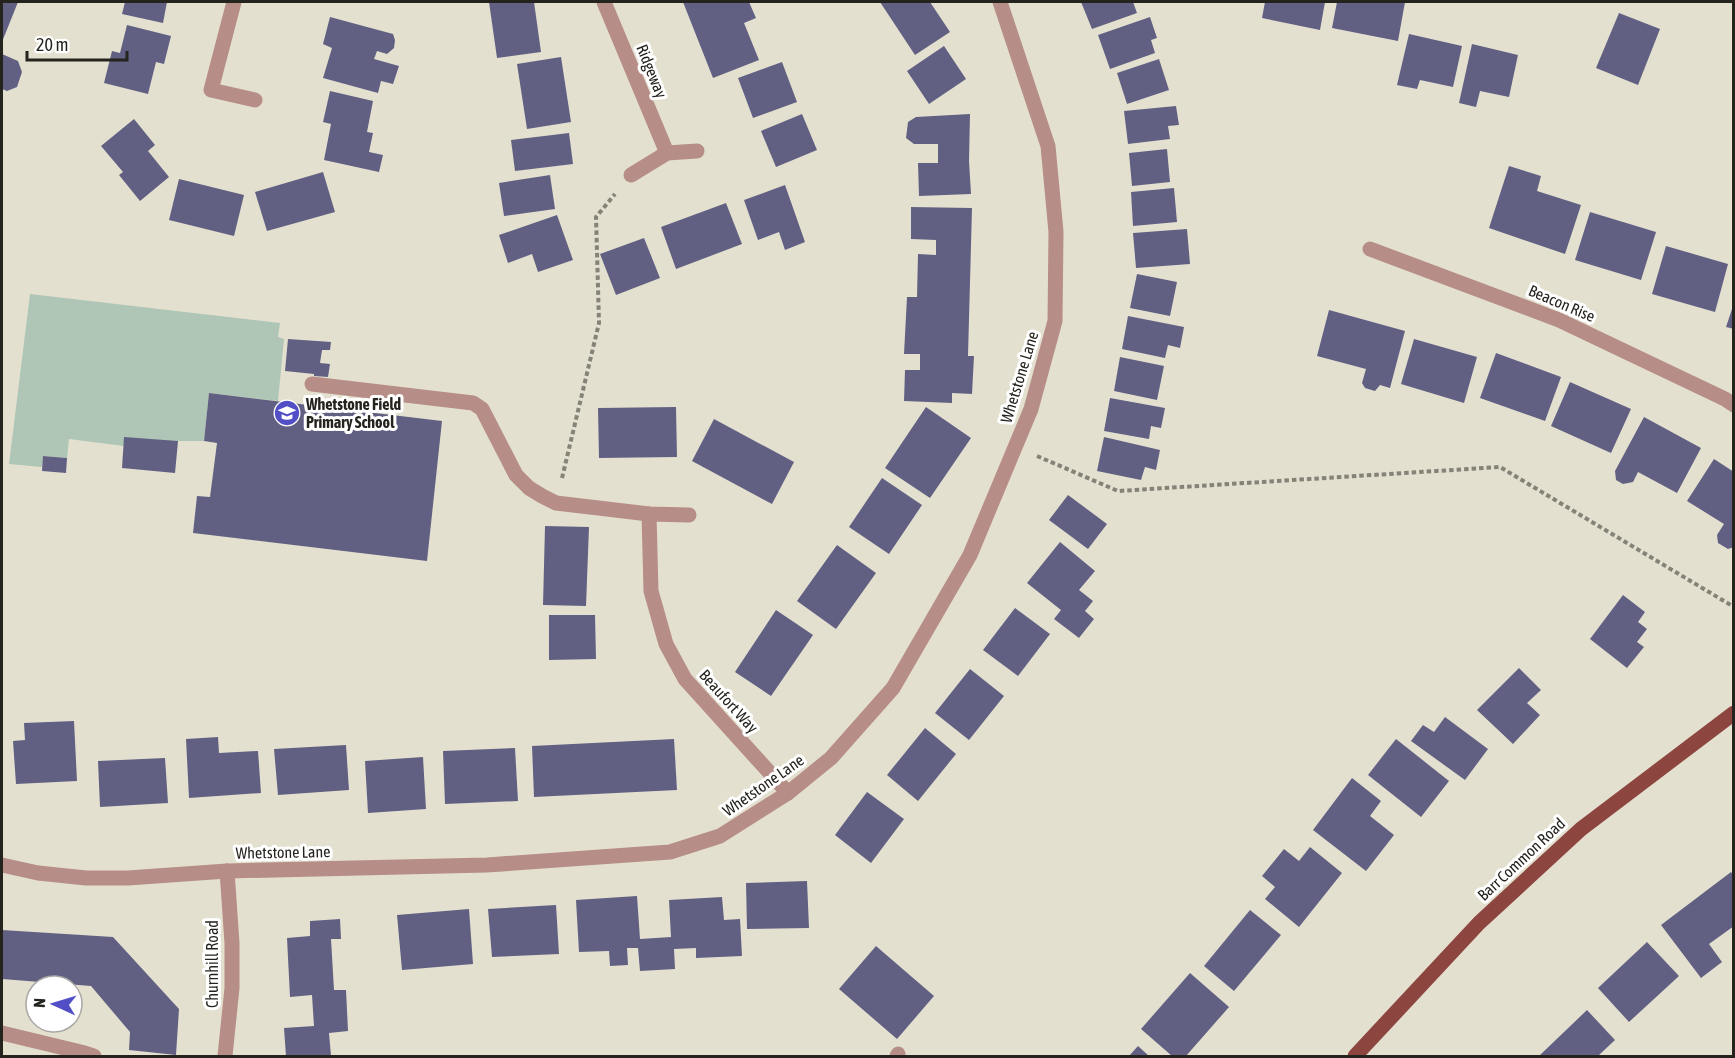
<svg xmlns="http://www.w3.org/2000/svg" width="1735" height="1058" font-family="'Asap Condensed',sans-serif">
  <rect width="100%" height="100%" fill="#e4e0d0"/>
  <polygon fill="#afc6b6" points="30,294 280,323 278,337 284,339 278,401 209,393 204,441 178,441 124,446 69,439 67,458 44,456 42,467 9,464"/>
  <g fill="#616083">
    <polygon points="2,2 18,2 2,42"/>
    <polygon points="125,2 167,2 163,23 122,14"/>
    <polygon points="489,2 534,2 541,52 497,58"/>
    <polygon points="683,2 749,2 756,18 744,23 759,60 713,78"/>
    <polygon points="880,2 930,2 950,32 915,55"/>
    <polygon points="1081,2 1133,2 1137,13 1092,29"/>
    <polygon points="1265,2 1325,2 1320,30 1262,18"/>
    <polygon points="1337,2 1405,2 1398,41 1332,28"/>
    <polygon points="1619,13 1660,29 1638,85 1596,68"/>
    <polygon points="330,17 393,34 395,40 394,48 387,54 377,51 374,59 399,66 393,84 381,81 378,93 323,78 332,48 323,44"/>
    <polygon points="1150,17 1157,38 1151,40 1155,53 1110,69 1098,35"/>
    <polygon points="127,25 171,36 164,64 156,62 148,94 104,83 112,51 120,53"/>
    <polygon points="1409,34 1462,46 1453,87 1420,80 1417,89 1397,85"/>
    <polygon points="1472,44 1518,55 1509,97 1480,91 1476,107 1459,103"/>
    <polygon points="944,46 966,79 929,104 907,71"/>
    <polygon points="2,54 18,61 22,72 17,87 7,91 2,89"/>
    <polygon points="561,57 571,122 527,129 517,64"/>
    <polygon points="1159,59 1169,90 1127,104 1117,73"/>
    <polygon points="782,62 797,102 753,118 738,78"/>
    <polygon points="330,91 373,101 367,132 373,133 369,152 383,155 379,172 324,160 331,124 323,122"/>
    <polygon points="1176,106 1179,125 1168,126 1170,139 1128,144 1124,111"/>
    <polygon points="802,114 817,150 776,167 761,131"/>
    <polygon points="970,114 969,161 971,194 919,196 918,163 938,163 938,144 914,144 906,138 908,122 916,117"/>
    <polygon points="134,119 155,145 148,151 169,177 140,201 119,175 123,172 101,146"/>
    <polygon points="569,133 573,164 515,171 511,140"/>
    <polygon points="1167,149 1170,182 1132,186 1129,153"/>
    <polygon points="1509,166 1541,176 1537,191 1581,205 1565,254 1489,228"/>
    <polygon points="323,172 335,212 267,231 255,192"/>
    <polygon points="550,175 555,209 504,216 499,183"/>
    <polygon points="179,179 244,195 234,236 169,220"/>
    <polygon points="785,185 805,242 785,250 779,232 758,240 744,200"/>
    <polygon points="1174,188 1177,222 1133,226 1131,192"/>
    <polygon points="726,203 742,244 676,269 661,227"/>
    <polygon points="911,207 972,208 968,356 974,356 972,394 952,393 952,403 904,401 905,370 920,370 920,354 904,354 907,297 917,297 918,254 936,255 936,240 911,239"/>
    <polygon points="1590,212 1656,232 1641,280 1575,260"/>
    <polygon points="557,215 573,260 538,272 532,254 508,263 499,235"/>
    <polygon points="1187,229 1190,264 1136,268 1133,233"/>
    <polygon points="644,238 660,278 616,295 600,254"/>
    <polygon points="1666,246 1728,264 1715,312 1652,294"/>
    <polygon points="1137,274 1177,282 1170,316 1130,308"/>
    <polygon points="1734,303 1734,329 1726,327"/>
    <polygon points="1329,310 1405,331 1390,388 1380,385 1375,391 1365,388 1362,383 1366,369 1317,356"/>
    <polygon points="1128,316 1184,327 1180,348 1168,345 1165,358 1122,349"/>
    <polygon points="288,339 331,342 330,350 322,350 320,363 330,364 328,377 314,376 314,374 285,371"/>
    <polygon points="1414,339 1477,357 1464,403 1401,384"/>
    <polygon points="1496,353 1561,377 1545,421 1480,398"/>
    <polygon points="1120,357 1164,366 1157,400 1114,391"/>
    <polygon points="1570,382 1631,409 1611,453 1551,426"/>
    <polygon points="209,393 442,421 427,561 193,533 197,496 210,497 217,443 204,441"/>
    <polygon points="1110,398 1165,408 1161,428 1151,426 1149,439 1104,431"/>
    <polygon points="676,407 677,457 599,458 598,408"/>
    <polygon points="926,407 971,438 930,498 885,468"/>
    <polygon points="1644,417 1701,448 1677,493 1638,472 1633,482 1623,484 1616,480 1615,471"/>
    <polygon points="714,419 794,462 772,504 692,461"/>
    <polygon points="124,437 178,441 175,473 122,468"/>
    <polygon points="1104,437 1160,450 1156,470 1145,467 1141,480 1097,471"/>
    <polygon points="43,456 67,458 66,473 42,471"/>
    <polygon points="1714,459 1734,472 1734,547 1728,549 1718,543 1717,535 1724,524 1687,501"/>
    <polygon points="882,478 922,505 889,554 849,527"/>
    <polygon points="1068,495 1107,524 1088,549 1049,520"/>
    <polygon points="545,526 589,527 586,606 543,605"/>
    <polygon points="1060,542 1095,571 1079,590 1093,601 1085,611 1094,619 1079,638 1054,619 1061,610 1027,583"/>
    <polygon points="837,545 876,573 836,629 797,601"/>
    <polygon points="1623,595 1645,612 1638,622 1647,629 1637,642 1644,647 1627,668 1590,639"/>
    <polygon points="1015,608 1050,634 1018,676 983,650"/>
    <polygon points="776,610 813,635 771,696 735,672"/>
    <polygon points="549,615 595,615 596,659 549,660"/>
    <polygon points="1519,668 1541,690 1527,703 1540,715 1513,744 1477,710"/>
    <polygon points="970,669 1004,696 969,740 935,713"/>
    <polygon points="1445,717 1488,749 1465,780 1411,741 1423,725 1434,732"/>
    <polygon points="74,721 77,781 16,784 13,741 25,740 24,723"/>
    <polygon points="925,728 956,754 918,801 887,775"/>
    <polygon points="218,737 219,753 258,751 261,793 189,798 186,739"/>
    <polygon points="674,739 677,790 534,797 532,746"/>
    <polygon points="1396,739 1449,781 1421,817 1368,775"/>
    <polygon points="346,745 349,790 278,795 274,749"/>
    <polygon points="515,748 518,801 445,804 443,751"/>
    <polygon points="423,757 426,809 368,813 365,761"/>
    <polygon points="165,758 168,803 100,807 98,761"/>
    <polygon points="1352,778 1381,801 1370,816 1394,835 1366,871 1313,830"/>
    <polygon points="867,792 904,819 871,863 835,835"/>
    <polygon points="1310,847 1342,873 1299,927 1265,899 1275,887 1262,876 1284,849 1299,861"/>
    <polygon points="1731,872 1734,876 1734,926 1709,944 1722,962 1701,978 1661,925"/>
    <polygon points="807,881 809,928 747,929 746,883"/>
    <polygon points="637,896 640,939 671,937 669,900 722,897 724,920 740,919 742,956 696,958 696,948 674,949 675,969 640,971 638,948 627,948 628,965 610,966 609,951 579,952 576,900"/>
    <polygon points="556,905 559,954 492,957 488,909"/>
    <polygon points="469,909 473,964 402,970 397,915"/>
    <polygon points="1250,910 1281,935 1234,991 1204,966"/>
    <polygon points="340,919 341,939 331,939 334,990 346,990 348,1031 329,1033 331,1056 286,1056 284,1028 314,1026 312,995 290,997 287,938 310,936 310,921"/>
    <polygon points="2,930 113,937 179,1009 176,1055 129,1050 130,1032 91,986 2,979"/>
    <polygon points="1647,942 1679,976 1629,1022 1598,988"/>
    <polygon points="876,946 934,996 897,1039 839,989"/>
    <polygon points="1190,973 1229,1007 1186,1056 1172,1056 1141,1029"/>
    <polygon points="1587,1010 1615,1040 1598,1056 1539,1056"/>
    <polygon points="1138,1046 1149,1056 1129,1056"/>
  </g>
  <g fill="none" stroke-linecap="round" stroke-linejoin="round">
    <g stroke="#858277" stroke-width="4" stroke-dasharray="4.5 3" stroke-linecap="butt">
      <polyline points="1037,456 1118,491 1500,467 1734,607"/>
      <polyline points="562,478 599,323 596,217 615,194"/>
    </g>
    <g stroke="#b68d87" stroke-width="15">
      <polyline points="234,2 211,90 255,100"/>
      <polyline points="604,2 667,153"/>
      <polyline points="631,175 667,153 697,151"/>
      <polyline points="1370,249 1559,320 1725,399 1734,405"/>
      <polyline points="312,384 473,403 482,409 516,475 529,488 542,496 556,503 649,514 689,515"/>
      <polyline points="649,514 651,591 666,644 685,679 788,793"/>
      <polyline points="2,865 38,873 86,878 128,878 227,871 487,865 670,852 720,836 788,793 831,758 893,688 970,555 1031,409 1055,321 1056,232 1048,146 1000,2"/>
      <polyline points="2,1033 85,1053 94,1056"/>
      <polyline points="225,1056 232,988 232,943 227,871"/>
      <polyline points="897,1056 898,1054"/>
    </g>
    <polyline stroke="#8c453f" stroke-width="15" points="1355,1056 1479,923 1581,829 1734,713"/>
  </g>
  <defs>
    <g id="school-disc" transform="scale(1.35)"><circle r="9.5" fill="#524fc6" stroke="#fff"/><path d="M0-5L7-2L0 1L-7-2ZM-4 1L0 2.5L4 1V4Q0 6-4 4Z" fill="#fff"/></g>
  </defs>
  <g fill-rule="evenodd">
    <use href="#school-disc" x="287" y="413"/>
  </g>
  <g text-anchor="middle" stroke-width="6" stroke-linejoin="round" paint-order="stroke">
    <g font-size="16" fill="#25231d" stroke="#fff">
      <text transform="translate(652 71) rotate(68)" y="6">Ridgeway</text>
      <text transform="translate(1562 303) rotate(23)" y="6">Beacon Rise</text>
      <text transform="translate(1019 377) rotate(-73)" y="6">Whetstone Lane</text>
      <text transform="translate(729 701) rotate(48)" y="6">Beaufort Way</text>
      <text transform="translate(763 785) rotate(-35)" y="6">Whetstone Lane</text>
      <text transform="translate(283 852) rotate(-1)" y="6">Whetstone Lane</text>
      <text transform="translate(1521 859) rotate(-43)" y="6">Barr Common Road</text>
      <text transform="translate(212 964) rotate(-90)" y="6">Churnhill Road</text>
    </g>
    <g font-size="16" font-weight="bold" fill="#25231d" stroke="#fff" text-anchor="start">
      <text x="306" y="410">Whetstone Field<tspan x="306" dy="18">Primary School</tspan></text>
    </g>
  </g>
  <rect width="1735" height="1058" fill="none" stroke="#25231d" stroke-width="6"/>
  <g transform="translate(54 1004) rotate(274)"><circle r="28" fill="#ffffff" stroke="#a8a7a5" stroke-width="1.5"/>
  <path d="M0-4.5L10 22L0 15L-10 22Z" fill="#524fc6"/>
  <text y="-9" font-size="16" font-weight="bold" text-anchor="middle" fill="#25231d">N</text>
  </g>
  <path d="M27 51v9h100v-9" fill="none" stroke="#25231d" stroke-width="3"/>
  <text x="36" y="51" font-size="18" fill="#25231d" stroke="#ffffff" stroke-width="4.5" paint-order="stroke">20 m</text>
</svg>
